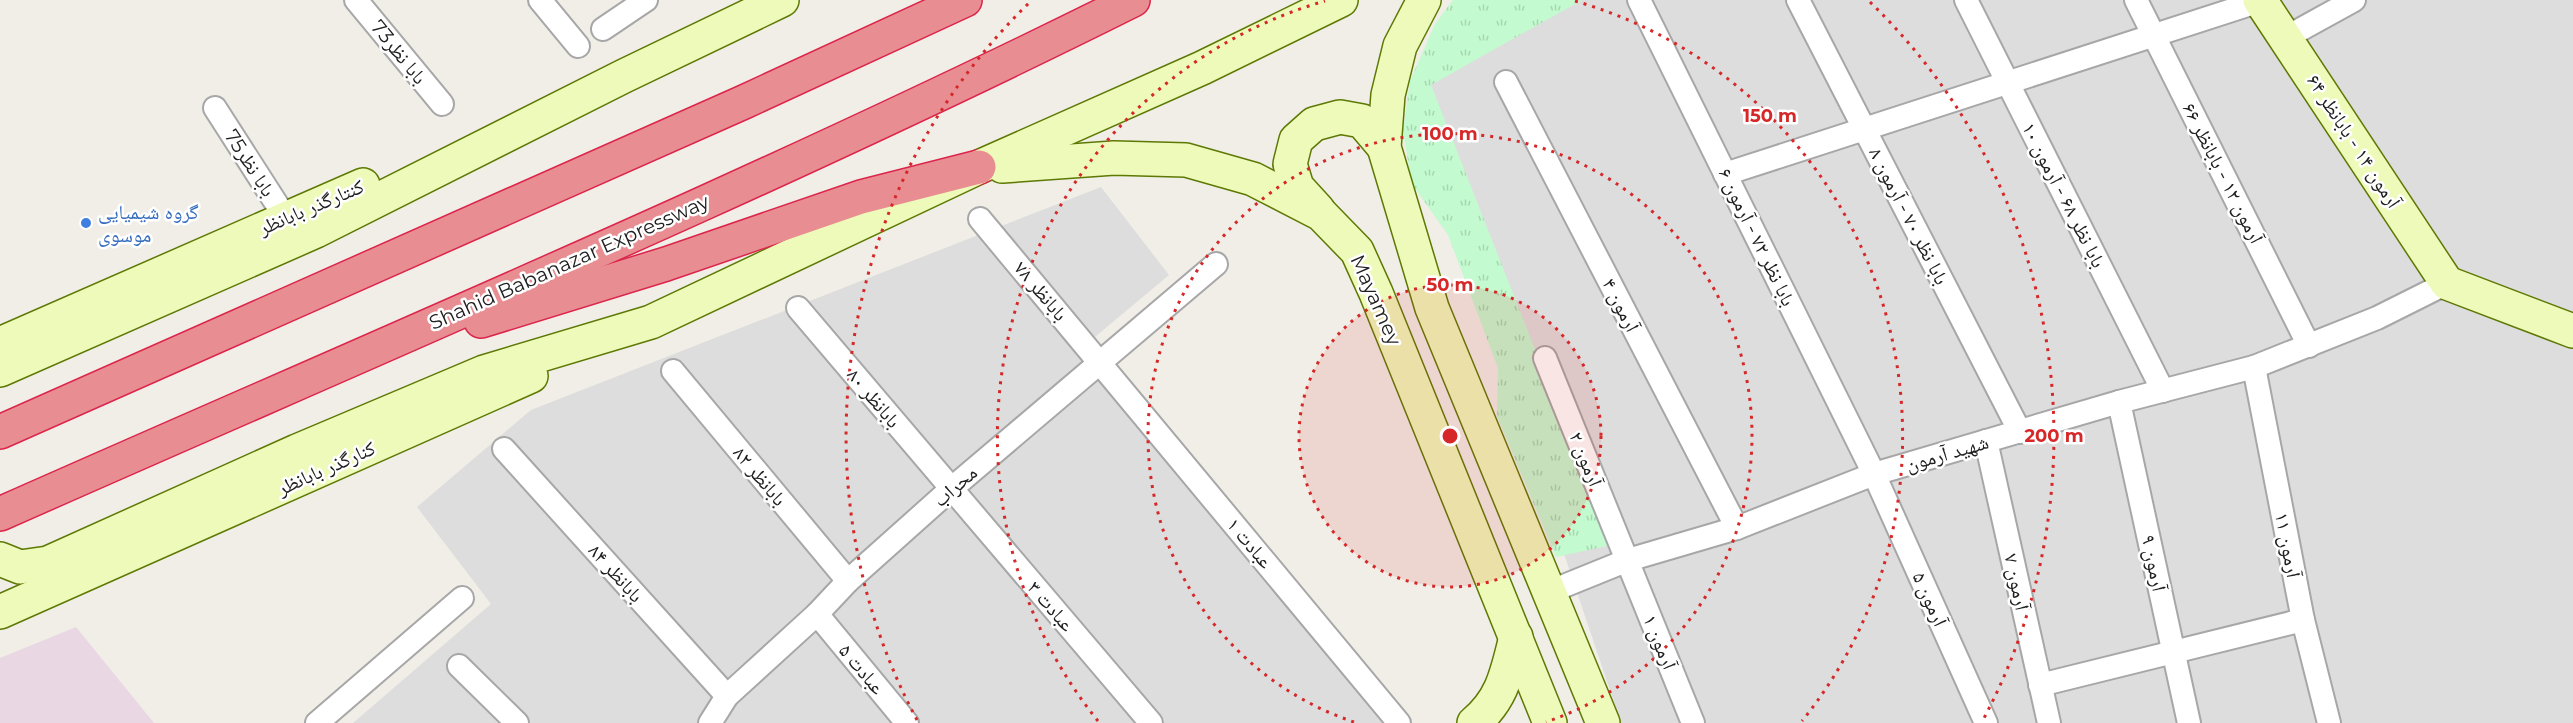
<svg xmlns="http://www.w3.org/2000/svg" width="2573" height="723" font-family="Montserrat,'Noto Naskh Arabic',sans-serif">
  <defs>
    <pattern id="park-tufts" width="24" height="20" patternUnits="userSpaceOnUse" patternTransform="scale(1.5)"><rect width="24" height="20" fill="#c3facf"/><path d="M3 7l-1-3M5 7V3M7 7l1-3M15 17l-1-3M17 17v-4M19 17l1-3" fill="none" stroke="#a7d6b1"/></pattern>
  </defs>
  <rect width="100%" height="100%" fill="#f0eee6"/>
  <g fill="#dedddd">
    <polygon points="1463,0 2573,0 2573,723 1621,723 1490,334 1410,134"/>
    <polygon points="1101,187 1169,275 1083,347 1393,723 353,723 491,604 417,507 531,410"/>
  </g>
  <polygon fill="#e9d8e4" points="76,627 154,723 0,723 0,658"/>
  <polygon fill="url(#park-tufts)" points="1453,0 1582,0 1431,85 1612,545 1556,557 1497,416 1498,368 1448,235 1412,184 1403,131 1410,81 1435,24"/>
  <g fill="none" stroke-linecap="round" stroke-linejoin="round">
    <g stroke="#a7a7a7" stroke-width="26">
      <g id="street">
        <polyline points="356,0 442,104"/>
        <polyline points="540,0 578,46"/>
        <polyline points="1639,0 1874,474 1986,723"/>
        <polyline points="1798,0 2020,432"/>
        <polyline points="1966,0 2163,391"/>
        <polyline points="2136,0 2309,346"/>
        <polyline points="603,29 646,0"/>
        <polyline points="2285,38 2354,0"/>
        <polyline points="1506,82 1737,528"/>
        <polyline points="215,108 285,217"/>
        <polyline points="1725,174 2260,1"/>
        <polyline points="980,219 1399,723"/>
        <polyline points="798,308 1151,723"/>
        <polyline points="1545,358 1693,723"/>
        <polyline points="2254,367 2303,620 2329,723"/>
        <polyline points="673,371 848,581"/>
        <polyline points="2119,402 2189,723"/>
        <polyline points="1986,441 2049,723"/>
        <polyline points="504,449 727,696"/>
        <polyline points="1549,592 1628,560 1737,528 1874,474 2119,402 2254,367 2377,318 2447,283"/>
        <polyline points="817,614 907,723"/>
        <polyline points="459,666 517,723"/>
        <polyline points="2040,685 2303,620"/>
        <polyline points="317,723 462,598"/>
        <polyline points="710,723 727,696 817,614 848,581 951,489 1216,264"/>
      </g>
    </g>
    <g stroke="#5d7904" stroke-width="36">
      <g id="secondary">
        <polyline points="1424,0 1400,46 1388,95 1384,147 1432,308 1603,723"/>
        <polyline points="2260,0 2447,283 2573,331"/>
        <polyline points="1002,166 1114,158 1186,160 1253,179 1321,214 1357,251 1376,293 1550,723"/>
        <polyline points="1318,210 1297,187 1290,164 1296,140 1314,124 1340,117 1362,121 1384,147"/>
        <polyline points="0,344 363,185"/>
        <polyline points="0,370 316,231 624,76 782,0"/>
        <polyline points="0,559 20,567 48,563 297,451 484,372 651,322 979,167 1202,68 1341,0"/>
        <polyline points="0,612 531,376"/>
        <path d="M1474 723C1503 699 1507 672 1516 637"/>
      </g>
    </g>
    <g stroke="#dc254b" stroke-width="36">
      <g id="highway">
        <polyline points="481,321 666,264 861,197 979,167"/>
        <polyline points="0,432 744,102 965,0"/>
        <path d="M0 514C379 346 762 185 1133 0"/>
      </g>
    </g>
    <use href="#street" stroke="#fff" stroke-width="22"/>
    <use href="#secondary" stroke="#eefaba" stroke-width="33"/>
    <use href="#highway" stroke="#e88e92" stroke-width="33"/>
  </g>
  <circle cx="1450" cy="436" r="151" fill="#d62828" fill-opacity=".12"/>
  <g fill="none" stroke="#d62828" stroke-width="3" stroke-dasharray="3 6">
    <circle cx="1450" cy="436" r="151"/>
    <path d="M1354 722A302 302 0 1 1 1546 722"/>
    <path d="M1098 721A453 453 0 0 1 1325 1M1575 1A453 453 0 0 1 1802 721"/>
    <path d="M917 720A604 604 0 0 1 1030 2M1870 2A604 604 0 0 1 1983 720"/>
  </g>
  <circle fill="#3f7fe0" stroke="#fff" stroke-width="2" cx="86" cy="223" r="6"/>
  <g text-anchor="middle" stroke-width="5" stroke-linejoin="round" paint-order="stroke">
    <g font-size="20" fill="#202020" stroke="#fff">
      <text transform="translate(399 52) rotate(51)" y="7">بابا نظر73</text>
      <text transform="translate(2354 141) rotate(57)" y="7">آرمون ۱۴ - بابانظر ۶۴</text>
      <text transform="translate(250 163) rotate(57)" y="7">بابا نظر75</text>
      <text transform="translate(2223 173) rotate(63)" y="7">آرمون ۱۲ - بابانظر ۶۶</text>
      <text transform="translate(2064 195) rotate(63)" y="7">بابا نظر ۶۸ - آرمون ۱۰</text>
      <text transform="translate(311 207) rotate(-23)" y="7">کنتارگذر بابانظر</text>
      <text transform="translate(1909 216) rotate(63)" y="7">بابا نظر ۷۰ - آرمون ۸</text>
      <text transform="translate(1757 237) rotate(64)" y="7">بابا نظر ۷۲ - آرمون ۶</text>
      <text transform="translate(569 262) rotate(-24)" y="7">Shahid Babanazar Expressway</text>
      <text transform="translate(1041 291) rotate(50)" y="7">بابانظر ۷۸</text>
      <text transform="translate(1376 300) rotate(66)" y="7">Mayamey</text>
      <text transform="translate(1621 305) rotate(63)" y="7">آرمون ۴</text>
      <text transform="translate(874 398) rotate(50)" y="7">بابانظر ۸۰</text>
      <text transform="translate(1947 453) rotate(-16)" y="7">شهید آرمون</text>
      <text transform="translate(1586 459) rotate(68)" y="7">آرمون ۲</text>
      <text transform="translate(326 468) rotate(-24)" y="7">کنارگذر بابانظر</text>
      <text transform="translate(760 476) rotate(50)" y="7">بابانظر ۸۲</text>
      <text transform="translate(955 486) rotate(-41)" y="7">محراب</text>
      <text transform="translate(1250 543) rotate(50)" y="7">عبادت ۱</text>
      <text transform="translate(2288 545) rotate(79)" y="7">آرمون ۱۱</text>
      <text transform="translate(2154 563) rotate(78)" y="7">آرمون ۹</text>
      <text transform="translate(616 573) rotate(48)" y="7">بابانظر ۸۴</text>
      <text transform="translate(2017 582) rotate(78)" y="7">آرمون ۷</text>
      <text transform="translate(1930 599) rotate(66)" y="7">آرمون ۵</text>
      <text transform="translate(1051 606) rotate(49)" y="7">عبادت ۳</text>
      <text transform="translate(1660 642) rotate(68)" y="7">آرمون ۱</text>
      <text transform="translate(862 669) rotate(50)" y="7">عبادت ۵</text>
    </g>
    <g font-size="20" fill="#366cbe" stroke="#fff" text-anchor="start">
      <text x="98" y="219">گروه شیمیایی<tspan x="98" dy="23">موسوی</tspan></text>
    </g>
  </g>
  <circle cx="1450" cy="436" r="9" fill="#d62828" stroke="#fff" stroke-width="3"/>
  <g font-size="18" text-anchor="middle" font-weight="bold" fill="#d62828" stroke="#fff" stroke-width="5" stroke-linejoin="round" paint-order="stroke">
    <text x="1770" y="122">150 m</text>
    <text x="1450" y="140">100 m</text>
    <text x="1450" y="291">50 m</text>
    <text x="2054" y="442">200 m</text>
  </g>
</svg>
